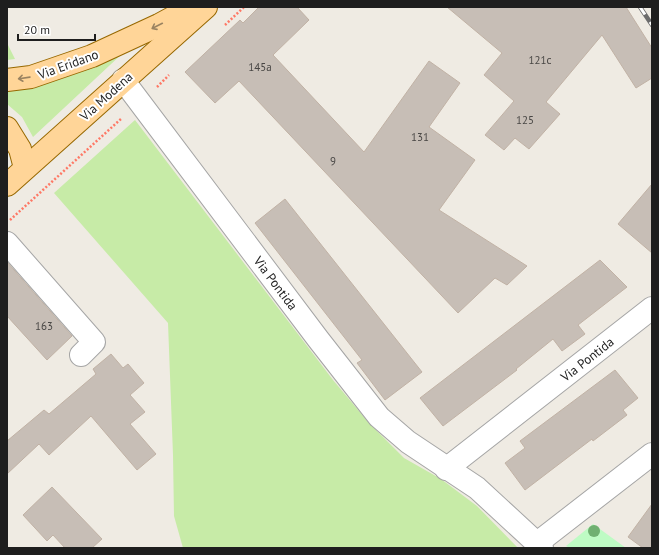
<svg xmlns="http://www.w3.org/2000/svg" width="659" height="555" font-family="'PT Sans',sans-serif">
  <rect width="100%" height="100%" fill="#efebe3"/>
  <g fill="#c7eba7">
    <polygon points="7,43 15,59 7,60"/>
    <polygon points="125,51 33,137 22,117 7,104 7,91 58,80 83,71"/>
    <polygon points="135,120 333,380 369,423 404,458 441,479 477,506 518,548 183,548 174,516 173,455 168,323 54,193"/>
  </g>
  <polygon fill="#befbc4" points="593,524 626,548 570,548 566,546"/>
  <g fill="#c7beb6" stroke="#c1b2a5">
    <polygon points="259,7 297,7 309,20 273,55 364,152 429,61 460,83 429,127 475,160 439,210 527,266 507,285 495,278 458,313 239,81 215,103 185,72 240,20 243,23"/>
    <polygon points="447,7 626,7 652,48 652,78 636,88 602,35 546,102 560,114 529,149 515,138 504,150 485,135 514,101 484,75 502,53"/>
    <polygon points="652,184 652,253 618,224"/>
    <polygon points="285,199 422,372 385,400 357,363 362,360 255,223"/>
    <polygon points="600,260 627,287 578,325 585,334 562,351 553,339 516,369 517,370 443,426 420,398"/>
    <polygon points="7,262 72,336 47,360 7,316"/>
    <polygon points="111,354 123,368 128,364 144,383 130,395 145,412 130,424 156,454 137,470 91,416 49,455 39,444 7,474 7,441 44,410 49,414 96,374 93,369"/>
    <polygon points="615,370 638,398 623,410 627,415 593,441 592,439 525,490 505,463 525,448 520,441"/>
    <polygon points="52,487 102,539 92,548 65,548 53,535 47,541 23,515"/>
    <polygon points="652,504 652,548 643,548 628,537"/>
  </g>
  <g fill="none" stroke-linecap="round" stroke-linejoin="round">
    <g stroke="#a5a5a5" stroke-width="24">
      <g id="minor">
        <polyline points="123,80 318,339 379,417 408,442 477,488 542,548"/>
        <polyline points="7,243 94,342 81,355"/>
        <polyline points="446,469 652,308"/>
        <polyline points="536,544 652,454"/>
      </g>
    </g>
    <g stroke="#976800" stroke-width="24">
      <g id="major">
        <polyline points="7,80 31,77 92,56 159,25 192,7"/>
        <polyline points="7,128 20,149 25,168"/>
        <polyline points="7,185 206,7"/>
      </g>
    </g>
    <g stroke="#fe7865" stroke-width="2.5" stroke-dasharray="2 2" stroke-linecap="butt">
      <polyline points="225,25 244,7"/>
      <polyline points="157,87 169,75"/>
      <polyline points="10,220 122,118"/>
    </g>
    <use href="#minor" stroke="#fff" stroke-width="22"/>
    <use href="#major" stroke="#ffd598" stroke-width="22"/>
    <g stroke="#6c6c6c" stroke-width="4.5">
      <polyline id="rail" points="640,7 652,25"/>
    </g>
    <use href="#rail" stroke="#fff" stroke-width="3" stroke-dasharray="9" stroke-linecap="butt"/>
  </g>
  <circle fill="#70b071" cx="594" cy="531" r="6"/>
  <defs><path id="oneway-shaft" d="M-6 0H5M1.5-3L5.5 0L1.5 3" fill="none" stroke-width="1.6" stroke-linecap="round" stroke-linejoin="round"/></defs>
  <g stroke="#9a8361">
    <use href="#oneway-shaft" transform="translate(157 26) rotate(153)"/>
    <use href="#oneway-shaft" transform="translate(24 78) rotate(172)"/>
  </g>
  <g text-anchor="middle" stroke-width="4" stroke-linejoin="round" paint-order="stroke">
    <g font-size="11" fill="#484644">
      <text x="540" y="64">121c</text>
      <text x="260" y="71">145a</text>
      <text x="525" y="124">125</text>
      <text x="420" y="141">131</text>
      <text x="333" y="165">9</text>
      <text x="44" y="330">163</text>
    </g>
    <g font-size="13" fill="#1e1e1e" stroke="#fff">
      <text transform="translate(68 64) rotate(-20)" y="5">Via Eridano</text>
      <text transform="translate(106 96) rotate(-42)" y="5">Via Modena</text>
      <text transform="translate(276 283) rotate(53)" y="5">Via Pontida</text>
      <text transform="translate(587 359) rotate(-38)" y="5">Via Pontida</text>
    </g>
  </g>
  <rect width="659" height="555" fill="none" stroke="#1e1e1e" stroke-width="16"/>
  <path d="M18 34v6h77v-6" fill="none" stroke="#1e1e1e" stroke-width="2"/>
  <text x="24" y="34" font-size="12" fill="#1e1e1e" stroke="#ffffff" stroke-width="3" paint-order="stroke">20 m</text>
</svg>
